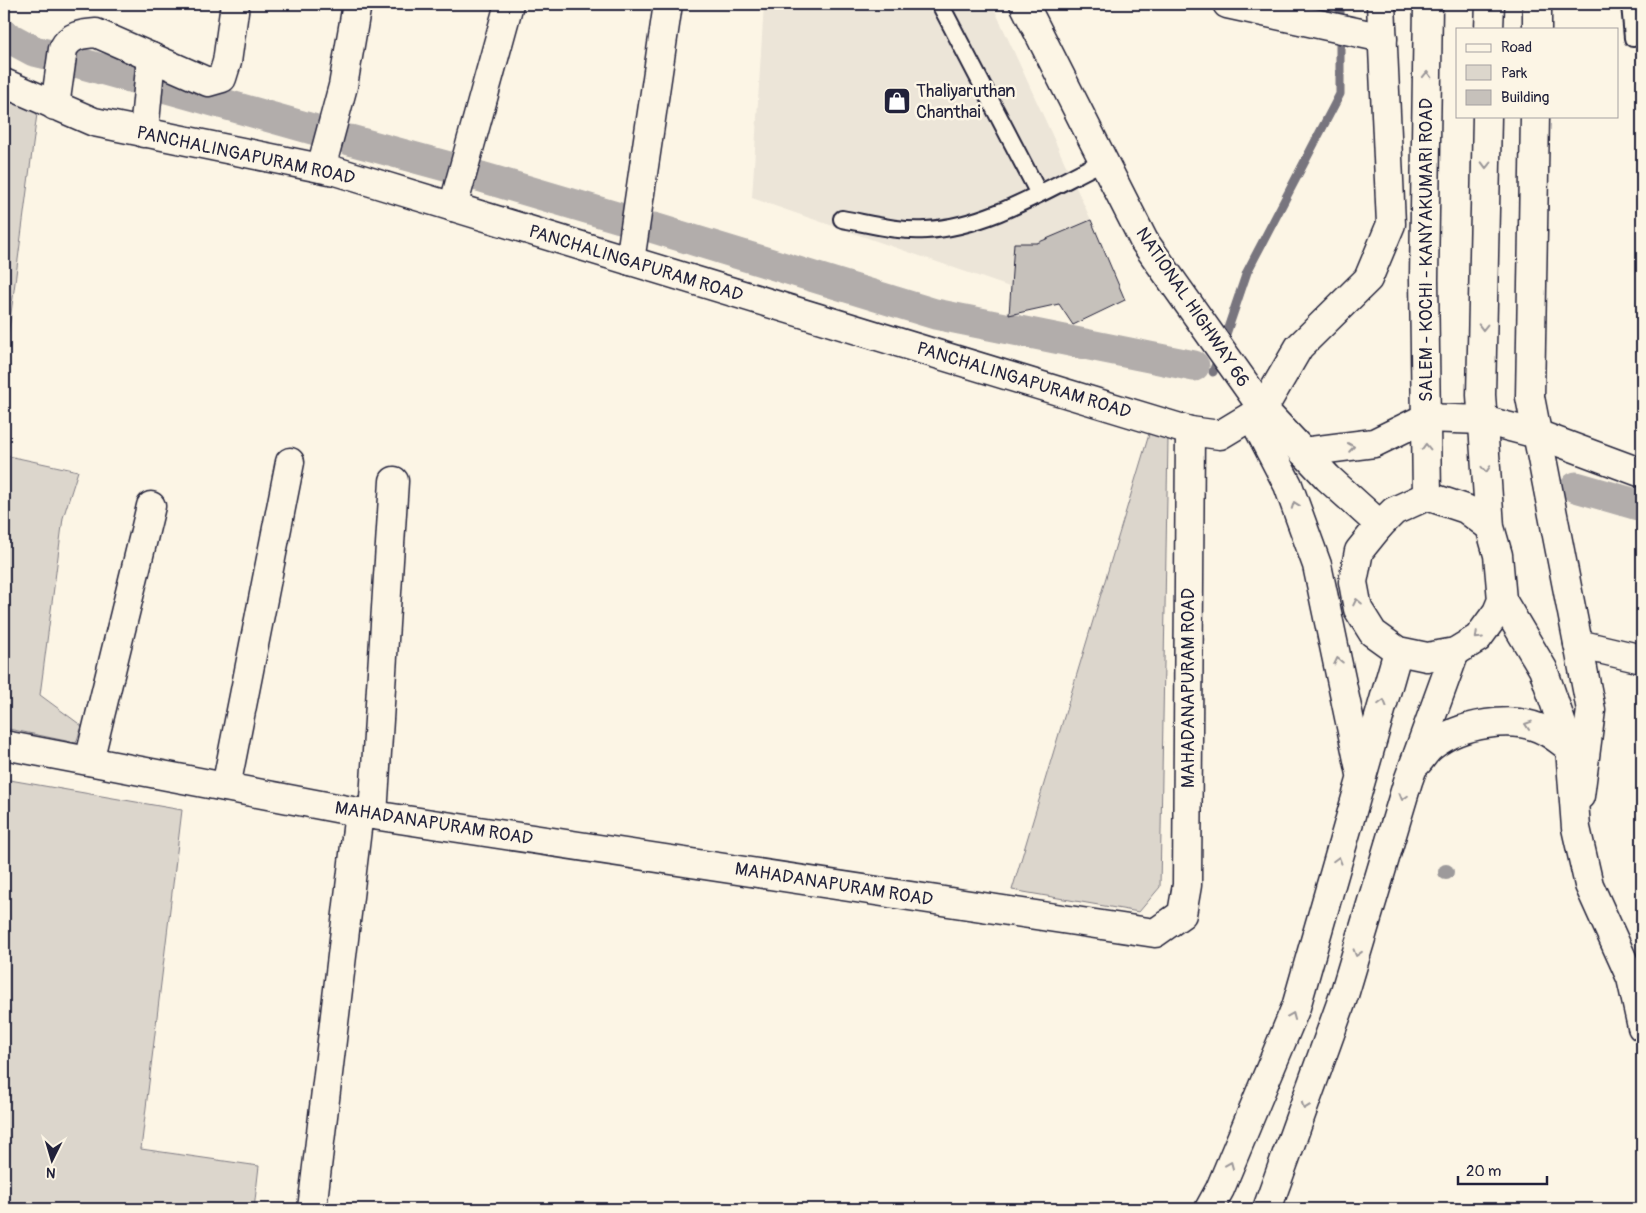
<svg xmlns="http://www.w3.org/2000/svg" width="1646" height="1213" font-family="Pangolin,sans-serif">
  <rect width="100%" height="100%" fill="#fcf5e5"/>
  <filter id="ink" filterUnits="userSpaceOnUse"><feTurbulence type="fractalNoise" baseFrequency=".02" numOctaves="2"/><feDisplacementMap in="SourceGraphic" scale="10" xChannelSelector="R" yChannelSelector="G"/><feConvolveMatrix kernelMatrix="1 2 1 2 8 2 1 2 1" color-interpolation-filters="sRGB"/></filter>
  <g filter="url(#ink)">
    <polygon fill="#ece5d8" points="764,4 992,4 1091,220 1037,243 1059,304 752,198"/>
    <g fill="#dcd6cc" stroke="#7f7c84">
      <polygon points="4,90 38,106 4,367"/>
      <polygon points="1150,431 1168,440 1160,887 1139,912 1012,890"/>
      <polygon points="4,455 78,471 63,518 40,695 82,726 76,743 4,728"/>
      <polygon points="4,779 182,810 141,1149 259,1166 254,1209 4,1208"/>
    </g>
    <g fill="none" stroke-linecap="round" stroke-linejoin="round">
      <g stroke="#78757e" stroke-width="9">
        <polyline points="1223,343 1247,272 1340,94 1340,4"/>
        <polyline points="1213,372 1219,356"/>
      </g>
      <g stroke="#b2adab" stroke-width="31">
        <polyline points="4,35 34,51 55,56"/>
        <polyline points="76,62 137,79"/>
        <polyline points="160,86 316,130"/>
        <polyline points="350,140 449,167"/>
        <polyline points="478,176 620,218"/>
        <polyline points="654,228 935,314 1194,366"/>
        <polyline points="1576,487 1642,506"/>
      </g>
    </g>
    <polygon fill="#c6c1bb" stroke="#22223b" points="1091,220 1125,300 1073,325 1059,304 1009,315 1014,243 1037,243"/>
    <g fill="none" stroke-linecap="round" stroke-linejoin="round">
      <g stroke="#22223b" stroke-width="20">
        <g id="lane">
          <polyline points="940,4 1038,192"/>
          <polyline points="1630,4 1633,38"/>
          <path d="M842 219C870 224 898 232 926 230 988 227 1048 188 1104 161"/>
        </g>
      </g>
      <g stroke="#22223b" stroke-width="31">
        <g id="street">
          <polyline points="1227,4 1383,38"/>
          <polyline points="1537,29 1537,4"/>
          <path d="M55 106 63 49C70 35 82 34 96 33L208 82 222 78 227 62 235 4"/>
          <polyline points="1535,116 1530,397 1591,710 1580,796"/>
          <polyline points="144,133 151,57"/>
          <polyline points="321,168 343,86 357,4"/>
          <polyline points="453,207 509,4"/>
          <polyline points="630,261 668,4"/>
          <polyline points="1263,409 1299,347 1368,279 1391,224 1381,4"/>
          <polyline points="1537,434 1642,473"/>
          <polyline points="1578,644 1642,659"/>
          <polyline points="89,761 151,506"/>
          <polyline points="226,787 290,462"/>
          <polyline points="373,815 394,481"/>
          <polyline points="312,1209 359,812"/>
        </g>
      </g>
      <g stroke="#22223b" stroke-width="31">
        <g id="secondary">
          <polyline points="4,83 94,122 335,171 1190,431 1220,435 1263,409"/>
          <polyline points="4,745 373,815 1155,933 1182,914 1187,885 1190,431"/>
        </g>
      </g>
      <g stroke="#22223b" stroke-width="31">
        <g id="highway">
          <polyline points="1024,4 1144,241 1263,409 1328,478 1380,525"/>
          <polyline points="1489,29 1490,4"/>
          <polyline points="1487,116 1481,395 1490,527 1498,555 1502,600 1497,612 1478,638 1455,652 1427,657 1398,651 1373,633 1358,609 1353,582 1359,551 1380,525 1394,511 1427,496 1466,509 1490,527"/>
          <polyline points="1252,416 1288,485 1317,565 1361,774"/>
          <polyline points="1303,452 1374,443 1425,418 1483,420 1537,434"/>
          <polyline points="1427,496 1424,279 1428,4"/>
          <polyline points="1502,600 1543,669 1570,748 1576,828 1589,885 1631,978 1642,1027"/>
          <path d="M1417 763C1422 758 1426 750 1432 746 1459 724 1514 714 1545 731 1554 735 1562 743 1570 748"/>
          <polyline points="1209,1209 1220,1189 1296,1007 1398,651"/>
          <polyline points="1267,1209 1344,995 1408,781 1455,652"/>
        </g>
      </g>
      <use href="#lane" stroke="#fcf5e5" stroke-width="16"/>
      <use href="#street" stroke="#fcf5e5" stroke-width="28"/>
      <use href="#secondary" stroke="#fcf5e5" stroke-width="28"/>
      <use href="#highway" stroke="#fcf5e5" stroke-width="28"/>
    </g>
    <circle fill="#9d9a9b" cx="1446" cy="872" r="8"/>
    <defs><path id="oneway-chevron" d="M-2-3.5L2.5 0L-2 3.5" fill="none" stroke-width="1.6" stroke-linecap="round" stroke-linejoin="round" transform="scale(1.25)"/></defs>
    <g stroke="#9a9698">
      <use href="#oneway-chevron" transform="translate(1427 75) rotate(-89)"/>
      <use href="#oneway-chevron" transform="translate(1486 165) rotate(91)"/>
      <use href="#oneway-chevron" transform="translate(1483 327) rotate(91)"/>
      <use href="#oneway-chevron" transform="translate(1351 447) rotate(-9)"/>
      <use href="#oneway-chevron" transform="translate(1426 447) rotate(-92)"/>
      <use href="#oneway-chevron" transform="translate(1486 469) rotate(86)"/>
      <use href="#oneway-chevron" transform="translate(1295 505) rotate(-110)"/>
      <use href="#oneway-chevron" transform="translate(1357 602) rotate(-102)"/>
      <use href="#oneway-chevron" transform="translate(1478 636) rotate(136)"/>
      <use href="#oneway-chevron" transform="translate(1338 661) rotate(-102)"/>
      <use href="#oneway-chevron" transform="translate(1383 703) rotate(-74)"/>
      <use href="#oneway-chevron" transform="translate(1528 725) rotate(-162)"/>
      <use href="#oneway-chevron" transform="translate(1403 797) rotate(106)"/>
      <use href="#oneway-chevron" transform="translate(1338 860) rotate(-74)"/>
      <use href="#oneway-chevron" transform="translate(1357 953) rotate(107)"/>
      <use href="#oneway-chevron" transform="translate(1292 1016) rotate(-67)"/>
      <use href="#oneway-chevron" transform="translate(1305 1106) rotate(110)"/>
      <use href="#oneway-chevron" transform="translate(1230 1165) rotate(-67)"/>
    </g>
  </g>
  <defs>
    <g id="shop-square" transform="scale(1.4375)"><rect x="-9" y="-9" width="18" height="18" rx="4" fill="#22223b" stroke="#fcf5e5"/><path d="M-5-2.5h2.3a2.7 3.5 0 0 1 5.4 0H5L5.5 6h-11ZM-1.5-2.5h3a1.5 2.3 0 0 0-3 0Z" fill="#fff"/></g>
  </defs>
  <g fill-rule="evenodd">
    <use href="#shop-square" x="897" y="101"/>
  </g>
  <g text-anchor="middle" stroke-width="5" stroke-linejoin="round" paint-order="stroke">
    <g font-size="18" fill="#22223b" stroke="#fcf5e5" text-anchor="start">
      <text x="916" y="97">Thaliyaruthan<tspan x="916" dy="21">Chanthai</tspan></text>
    </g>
    <g font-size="18" fill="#22223b" stroke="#fcf5e5">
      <text transform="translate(246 155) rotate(12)" y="6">PANCHALINGAPURAM ROAD</text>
      <text transform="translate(1426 250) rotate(-90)" y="6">SALEM - KOCHI - KANYAKUMARI ROAD</text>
      <text transform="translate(636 263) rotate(17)" y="6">PANCHALINGAPURAM ROAD</text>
      <text transform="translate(1193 307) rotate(56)" y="6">NATIONAL HIGHWAY 66</text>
      <text transform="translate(1024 380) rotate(17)" y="6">PANCHALINGAPURAM ROAD</text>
      <text transform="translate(1188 688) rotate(-90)" y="6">MAHADANAPURAM ROAD</text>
      <text transform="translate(434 823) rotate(9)" y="6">MAHADANAPURAM ROAD</text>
      <text transform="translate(834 884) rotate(9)" y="6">MAHADANAPURAM ROAD</text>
    </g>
  </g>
  <rect width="1646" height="1213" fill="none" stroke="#fcf5e5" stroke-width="20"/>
  <rect x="10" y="10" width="1626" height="1193" fill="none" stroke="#22223b" stroke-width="2" filter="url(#ink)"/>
  <rect x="1456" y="28" width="162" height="90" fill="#fcf5e5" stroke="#a5a1a1"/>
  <rect x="1466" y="44" width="25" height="8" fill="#fcf5e5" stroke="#a5a1a1"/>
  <text x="1501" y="52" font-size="15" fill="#22223b">Road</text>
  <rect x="1466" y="65" width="25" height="15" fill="#dcd6cc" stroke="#a5a1a1"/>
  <text x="1501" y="78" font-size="15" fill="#22223b">Park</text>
  <rect x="1466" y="90" width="25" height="15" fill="#c6c1bb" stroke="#a5a1a1"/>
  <text x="1501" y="102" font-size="15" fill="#22223b">Building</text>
  <g transform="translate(52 1160) rotate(185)" stroke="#fcf5e5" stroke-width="4" paint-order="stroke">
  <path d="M0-4L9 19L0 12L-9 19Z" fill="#22223b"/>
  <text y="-8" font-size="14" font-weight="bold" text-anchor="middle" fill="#22223b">N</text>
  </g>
  <path d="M1458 1176v8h89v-8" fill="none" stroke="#22223b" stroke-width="2.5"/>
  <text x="1466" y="1176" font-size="15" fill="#22223b" stroke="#fcf5e5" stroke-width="4" paint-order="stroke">20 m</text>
</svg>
